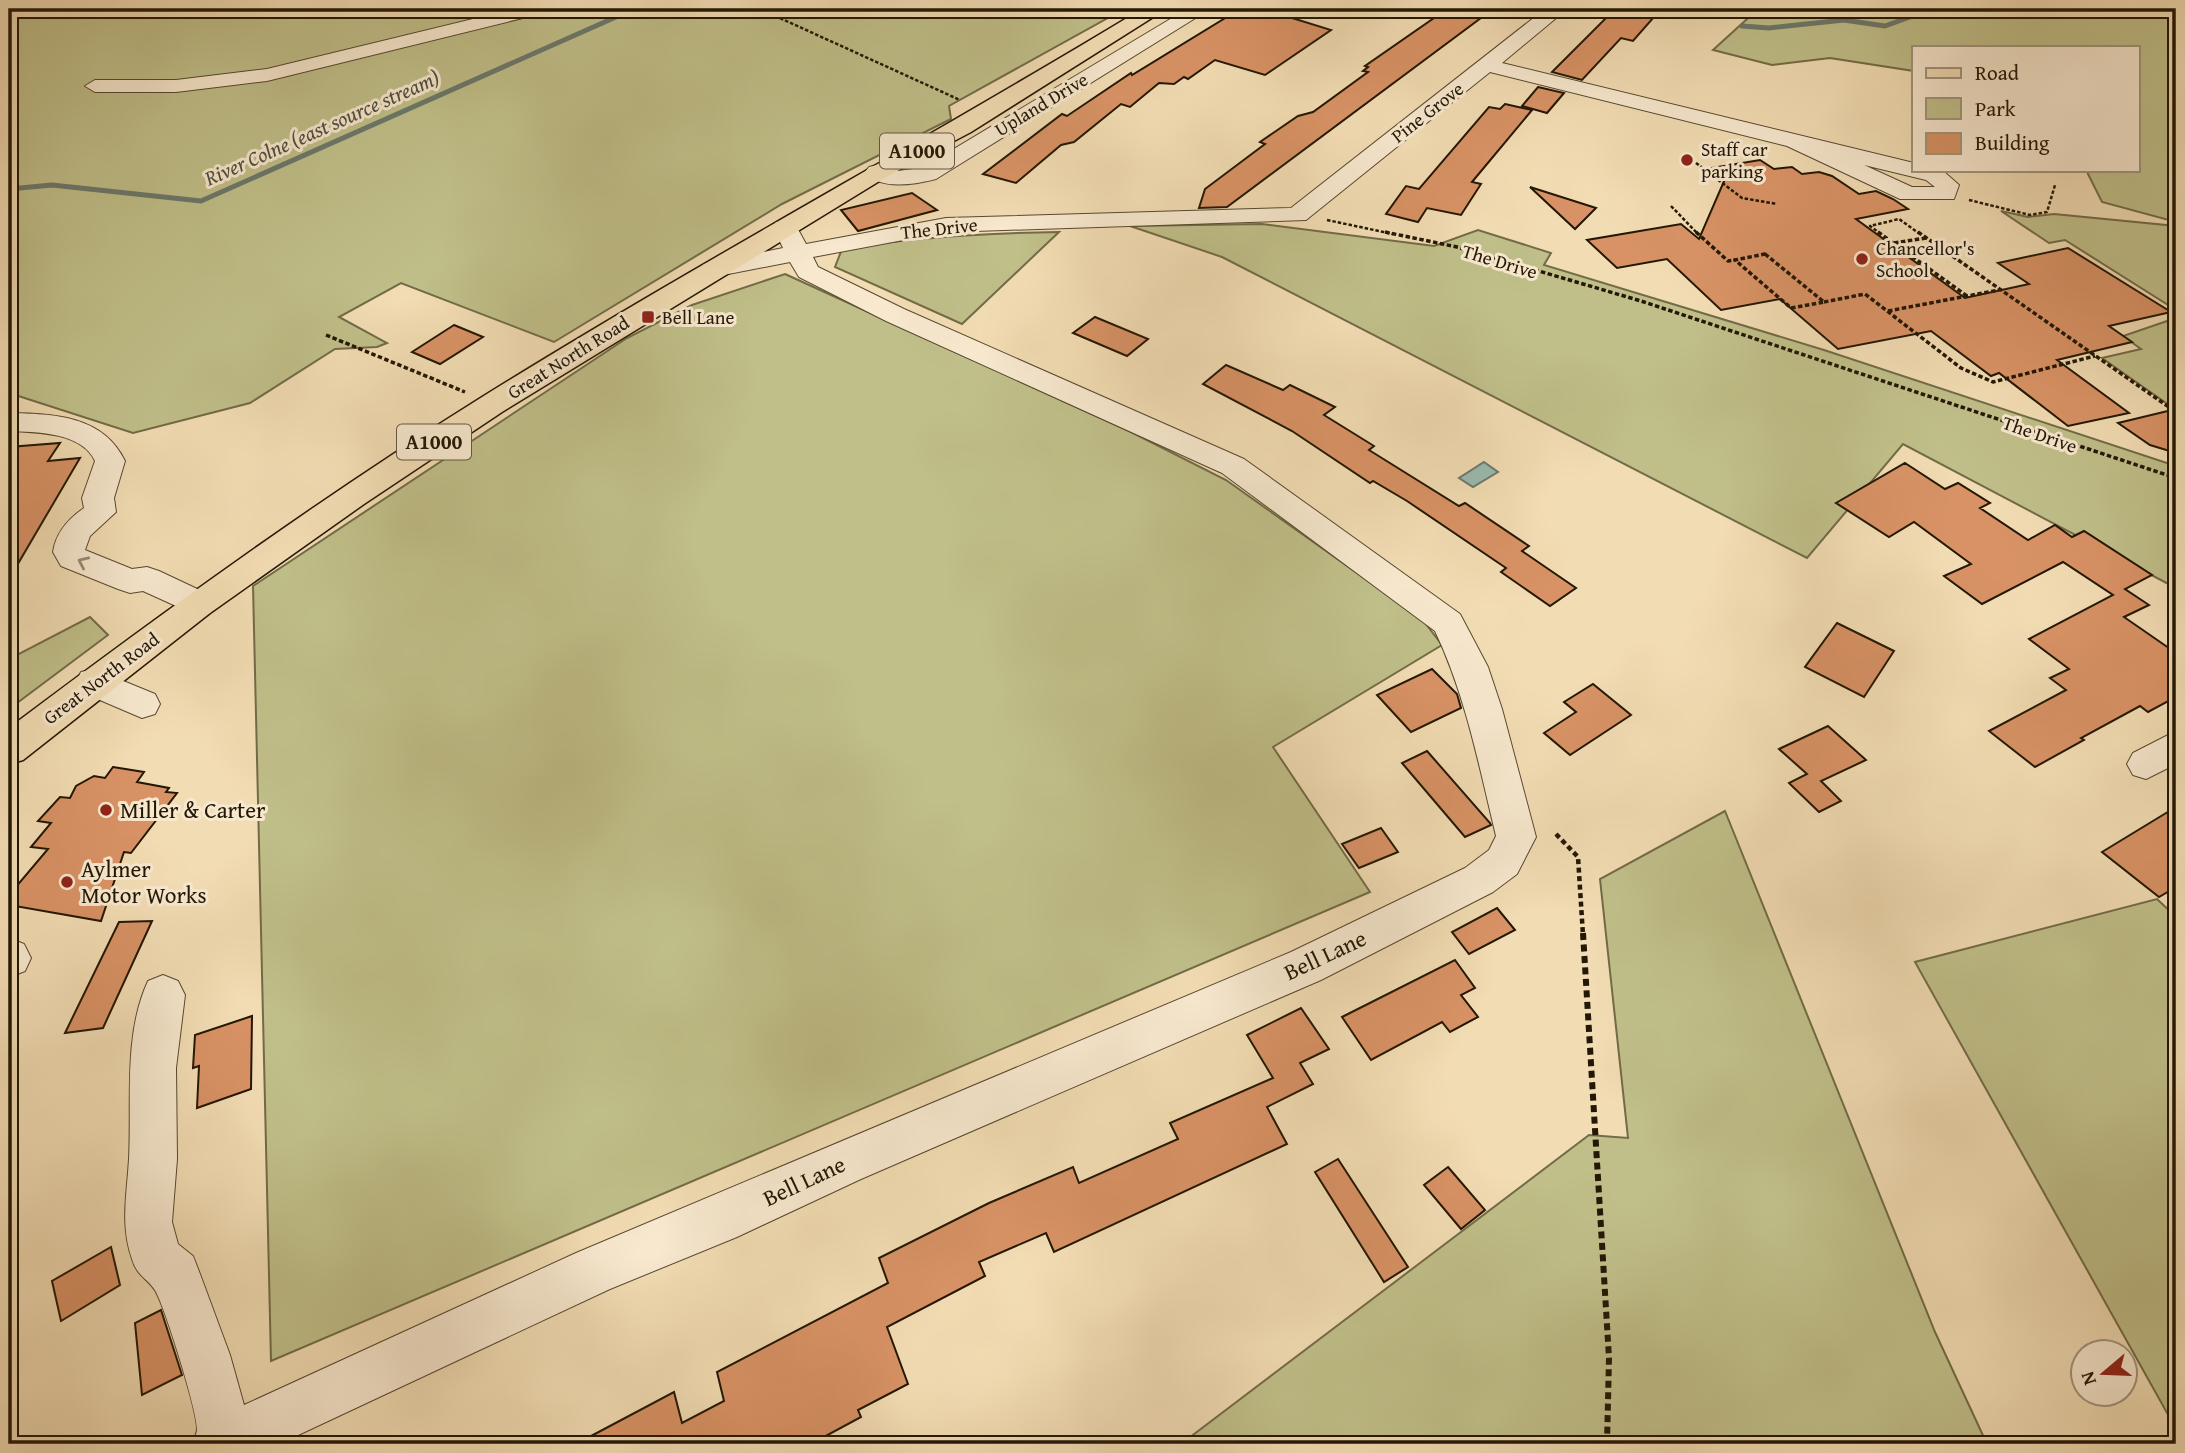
<svg xmlns="http://www.w3.org/2000/svg" width="2185" height="1453" font-family="'Gentium Book Plus',serif">
  <rect width="100%" height="100%" fill="#f2dcb3"/>
  <filter id="stains"><feTurbulence type="fractalNoise" baseFrequency=".00286" numOctaves="4"/><feColorMatrix values="0 0 0 0 .2 0 0 0 0 .09 0 0 0 0 .02 0 0 0 .5 -.17"/></filter>
  <radialGradient id="worn" r=".72"><stop offset=".6" stop-color="#630" stop-opacity="0"/><stop offset="1" stop-color="#630" stop-opacity=".3"/></radialGradient>
  <g fill="#c0bf89" stroke="#726b47" stroke-width="2">
    <polygon points="9,9 1124,9 949,106 951,119 782,204 554,342 401,283 339,317 387,343 377,347 335,349 250,403 133,433 9,393"/>
    <polygon points="1758,9 2176,9 2176,222 2102,202 2086,170 2138,170 2138,47 1914,47 1914,71 1830,58 1772,65 1713,50"/>
    <polygon points="2001,211 2028,217 2054,214 2176,226 2176,310 2065,240 2049,243"/>
    <polygon points="1262,224 1434,246 1478,230 1551,253 1544,265 1824,350 2176,466 2176,588 1903,444 1807,558 1222,257 1130,226"/>
    <path d="M1059 232 962 324 835 267 842 249C915 237 985 233 1059 232Z"/>
    <polygon points="785,274 1129,431 1226,480 1422,619 1442,645 1273,747 1370,892 271,1361 253,586 627,338 692,305"/>
    <polygon points="2176,318 2176,410 2102,358 2141,349 2123,336"/>
    <polygon points="90,617 108,635 9,709 9,659"/>
    <polygon points="1725,811 1935,1332 1987,1444 1181,1444 1589,1135 1628,1138 1600,879"/>
    <polygon points="2157,899 2176,917 2176,1429 1915,962"/>
  </g>
  <polygon fill="#9bbbb0" stroke="#6b796c" stroke-width="2" points="1484,462 1498,472 1473,487 1459,478"/>
  <g fill="none" stroke-linecap="round" stroke-linejoin="round">
    <g stroke="#6b796c" stroke-width="5">
      <polyline points="1742,26 1769,28 1844,20 1885,26 1932,9"/>
      <polyline points="9,189 52,185 201,201 634,9"/>
    </g>
  </g>
  <g fill="#d89265" stroke="#231705" stroke-width="2">
    <polygon points="1240,9 1263,9 1331,30 1265,75 1215,60 1188,79 1184,77 1174,84 1159,83 1130,107 1121,104 1074,142 1061,145 1016,183 983,174 1062,114 1067,116 1131,73 1132,75"/>
    <polygon points="1447,9 1493,9 1227,207 1199,208 1205,189 1265,144 1260,142 1298,116 1313,112 1368,72 1363,71 1368,67 1365,66"/>
    <polygon points="1615,9 1661,9 1633,41 1621,38 1582,80 1552,72"/>
    <polygon points="1538,87 1564,93 1547,113 1522,106"/>
    <polygon points="1505,104 1532,110 1472,182 1481,184 1461,215 1427,208 1418,222 1386,214 1406,186 1419,189 1489,107 1500,109"/>
    <polygon points="1760,160 1774,169 1792,167 1802,174 1819,172 1832,176 1859,194 1876,191 1893,199 1908,209 1856,219 1965,298 2029,284 1998,263 2068,248 2171,312 2109,326 2132,342 2057,360 2129,413 2068,426 1999,373 1991,376 1931,331 1838,349 1780,299 1721,310 1667,259 1617,268 1587,240 1681,224 1699,239 1725,179 1711,168"/>
    <polygon points="1530,187 1596,208 1575,229"/>
    <polygon points="912,193 937,210 858,231 841,210"/>
    <polygon points="1095,317 1148,339 1127,356 1073,333"/>
    <polygon points="454,325 483,337 440,364 412,352"/>
    <polygon points="1226,365 1283,390 1290,385 1335,407 1324,415 1374,446 1369,450 1459,506 1465,503 1529,546 1522,551 1576,588 1550,606 1501,572 1506,568 1407,501 1373,481 1370,483 1292,431 1203,384"/>
    <polygon points="2176,409 2176,453 2150,445 2118,423"/>
    <polygon points="60,443 48,461 80,458 9,579 9,447"/>
    <polygon points="1905,463 1945,489 1958,483 1990,503 1980,508 2028,540 2055,525 2072,537 2084,531 2152,575 2125,589 2149,605 2124,617 2176,653 2176,697 2148,712 2140,706 2081,738 2084,740 2035,767 1989,731 2066,690 2050,678 2069,669 2029,639 2113,595 2063,562 1982,604 1944,576 1971,564 1914,522 1889,537 1836,503"/>
    <polygon points="1837,623 1894,651 1864,697 1805,667"/>
    <polygon points="1432,669 1457,694 1461,708 1411,732 1377,695"/>
    <polygon points="1593,684 1631,715 1570,755 1544,733 1576,712 1564,702"/>
    <polygon points="1828,726 1866,760 1821,781 1841,801 1819,812 1789,783 1807,774 1779,749"/>
    <polygon points="1427,751 1490,823 1491,825 1465,837 1402,763"/>
    <polygon points="113,767 144,772 137,782 169,788 166,792 177,793 131,853 124,852 101,921 9,905 9,895 48,849 31,847 51,823 38,821 60,797 70,798 76,786 94,776 105,778"/>
    <polygon points="2176,807 2176,887 2159,897 2102,852"/>
    <polygon points="1381,828 1398,852 1359,868 1342,844"/>
    <polygon points="1497,908 1515,930 1469,954 1452,932"/>
    <polygon points="152,921 103,1028 65,1033 119,922"/>
    <polygon points="1455,960 1475,988 1461,995 1478,1017 1450,1032 1442,1022 1371,1060 1342,1017"/>
    <polygon points="1301,1008 1329,1049 1300,1063 1313,1084 1267,1107 1287,1144 1054,1252 1046,1233 979,1262 985,1276 887,1327 908,1384 858,1410 861,1417 811,1444 576,1444 674,1392 682,1423 724,1401 717,1372 888,1283 879,1258 989,1203 1073,1167 1079,1183 1178,1139 1170,1123 1273,1078 1247,1035"/>
    <polygon points="252,1016 251,1089 197,1108 199,1066 193,1068 195,1035"/>
    <polygon points="1338,1159 1408,1267 1384,1282 1315,1172"/>
    <polygon points="1448,1167 1485,1210 1461,1229 1424,1185"/>
    <polygon points="111,1247 120,1285 61,1321 52,1281"/>
    <polygon points="161,1310 182,1375 142,1395 135,1323"/>
  </g>
  <g fill="none" stroke-linecap="round" stroke-linejoin="round">
    <g stroke="#574830" stroke-width="2">
      <g id="minor">
        <polygon points="514,9 546,9 543,13 267,81 176,92 95,92 85,86 95,80 176,80 267,69"/>
        <path d="M1187 9H1210L936 179C917 184 879 191 865 172L869 167 877 165 897 171 922 168Z"/>
        <path d="M1545 9H1567L1502 63 1914 163V170H1942L1959 185 1954 199H1900L1787 146 1490 72 1306 220 946 232 813 257 818 267 904 309 1244 459 1460 614 1488 667 1502 709 1536 837 1517 874 1493 892 1321 980 861 1179 737 1237 610 1289 279 1444H192C193 1440 197 1434 197 1429 197 1410 166 1311 156 1292 149 1279 137 1277 132 1259 120 1225 127 1194 129 1159 132 1101 123 1035 148 981L163 975 178 981 185 995 176 1068 177 1159 172 1222 178 1244 193 1256 200 1274 230 1355 244 1405 576 1253 1291 952 1465 868 1489 850 1496 836C1479 766 1466 696 1435 631L1222 473 886 321 799 277 790 262 713 277 704 274 700 269 704 264 783 248 773 227 776 222H794L806 244 946 218 1291 208ZM1864 165 1926 180 1935 187H1912Z"/>
        <path d="M9 413C53 414 103 415 125 461L114 498 116 512 90 536 85 550 132 569 147 567 159 571 210 595 215 604 210 613 198 616 143 591 130 593 118 589 61 566 53 552C56 532 68 519 84 508L82 498 95 461C82 432 35 432 9 431Z"/>
        <polygon points="94,669 155,694 160,704 155,714 142,718 81,692 76,682 81,672"/>
        <polygon points="2176,731 2176,764 2146,779 2133,775 2127,764 2133,753"/>
        <polygon points="9,938 24,944 31,958 25,971 10,977"/>
      </g>
    </g>
    <g stroke="#231705" stroke-width="3">
      <path id="major" d="M1142 9H1166L971 132 886 177 502 412 364 504 210 613 23 760 9 764V728C162 613 316 501 479 399 697 263 923 142 1142 9Z"/>
    </g>
    <g stroke="#231705" stroke-width="2.5" stroke-dasharray="3.5 2" stroke-linecap="butt">
      <polyline points="760,9 960,100"/>
      <polyline points="1696,163 1742,198 1777,204"/>
      <polyline points="1969,200 2030,215 2047,212 2055,185"/>
      <polyline points="1671,206 1698,234"/>
      <polyline points="1327,220 1393,234"/>
      <polyline points="1881,234 1870,226 1899,219 1920,234"/>
    </g>
    <g stroke="#231705" stroke-width="3.5" stroke-dasharray="4.5 2.5" stroke-linecap="butt">
      <polyline points="1385,232 1457,247 1641,301 2176,478"/>
      <polyline points="1696,232 1728,261 1735,260"/>
      <polyline points="1878,232 1967,296"/>
      <polyline points="1918,232 2176,412"/>
      <polyline points="1894,243 1926,238"/>
      <polygon points="1765,254 1824,302 1791,308 1735,260"/>
      <polyline points="1824,302 1865,294 1961,368 1993,382 2095,356"/>
      <polyline points="1888,311 1999,290"/>
      <polyline points="326,335 465,392"/>
    </g>
    <polyline stroke="#231705" stroke-width="4.5" stroke-dasharray="5 3.5" stroke-linecap="butt" points="1556,834 1578,857 1583,935"/>
    <polyline stroke="#231705" stroke-width="6" stroke-dasharray="7 4.5" stroke-linecap="butt" points="1583,933 1609,1358 1607,1444"/>
    <use href="#minor" fill="#f7e8ce" fill-rule="evenodd"/>
    <use href="#major" fill="#f2dcb3" fill-rule="evenodd"/>
  </g>
  <defs><path id="oneway-chevron" d="M-2-3.5L2.5 0L-2 3.5" fill="none" stroke-width="1.6" stroke-linecap="round" stroke-linejoin="round" transform="scale(1.75)"/></defs>
  <use stroke="#988a74" href="#oneway-chevron" transform="translate(83 562) rotate(-155)"/>
  <g fill="#8f2418" stroke="#f7e8ce" stroke-width="2.5">
    <circle cx="1687" cy="160" r="7"/>
    <circle cx="1862" cy="259" r="7"/>
    <rect x="641" y="310" width="14" height="14" rx="3.5"/>
    <circle cx="106" cy="810" r="7"/>
    <circle cx="67" cy="882" r="7"/>
  </g>
  <g text-anchor="middle" stroke-width="6" stroke-linejoin="round" paint-order="stroke">
    <g font-size="19" fill="#231705" stroke="#f7e8ce">
      <text transform="translate(1041 104) rotate(-31)" y="7">Upland Drive</text>
      <text transform="translate(1427 112) rotate(-38)" y="7">Pine Grove</text>
      <text transform="translate(939 228) rotate(-6)" y="7">The Drive</text>
      <text transform="translate(1500 261) rotate(17)" y="7">The Drive</text>
      <text transform="translate(568 357) rotate(-32)" y="7">Great North Road</text>
      <text transform="translate(2040 434) rotate(19)" y="7">The Drive</text>
      <text transform="translate(101 678) rotate(-37)" y="7">Great North Road</text>
    </g>
    <g font-size="19" fill="#231705" stroke="#f7e8ce" text-anchor="start">
      <text x="1701" y="156">Staff car<tspan x="1701" dy="22">parking</tspan></text>
      <text x="1876" y="255">Chancellor's<tspan x="1876" dy="22">School</tspan></text>
      <text x="662" y="324">Bell Lane</text>
    </g>
    <g font-size="21" font-style="italic" fill="#4d5041" stroke="#f7e8ce">
      <text transform="translate(322 128) rotate(-24)" y="7">River Colne (east source stream)</text>
    </g>
    <g fill="#f7e8ce" stroke="#635641" stroke-width="2">
      <rect x="880" y="133.5" width="74" height="35" rx="5"/>
      <rect x="397" y="424.5" width="74" height="35" rx="5"/>
    </g>
    <g font-size="21" font-weight="bold" fill="#231705">
      <text x="917" y="158">A1000</text>
      <text x="434" y="449">A1000</text>
    </g>
    <g font-size="23" fill="#231705" stroke="#f7e8ce" text-anchor="start">
      <text x="120" y="818">Miller &amp; Carter</text>
      <text x="81" y="877">Aylmer<tspan x="81" dy="26">Motor Works</tspan></text>
    </g>
    <g font-size="23" fill="#231705" stroke="#f7e8ce">
      <text transform="translate(1325 955) rotate(-25)" y="8">Bell Lane</text>
      <text transform="translate(804 1181) rotate(-25)" y="8">Bell Lane</text>
    </g>
  </g>
  <rect width="2185" height="1453" fill="none" stroke="#f2dcb3" stroke-width="35"/>
  <rect x="10" y="10" width="2164" height="1432" fill="none" stroke="#231705" stroke-width="3.5"/>
  <rect x="18" y="18" width="2150" height="1418" fill="none" stroke="#231705" stroke-width="2"/>
  <rect x="1912" y="46" width="228" height="126" fill="#f7e8ce" stroke="#a2947e" stroke-width="2"/>
  <rect x="1926" y="68" width="35" height="10" fill="#f2dcb3" stroke="#a2947e" stroke-width="2"/>
  <text x="1975" y="80" font-size="21" fill="#231705">Road</text>
  <rect x="1926" y="98" width="35" height="21" fill="#c0bf89" stroke="#a2947e" stroke-width="2"/>
  <text x="1975" y="116" font-size="21" fill="#231705">Park</text>
  <rect x="1926" y="133" width="35" height="21" fill="#d89265" stroke="#a2947e" stroke-width="2"/>
  <text x="1975" y="150" font-size="21" fill="#231705">Building</text>
  <g transform="translate(2104 1373) rotate(251)"><circle r="33" fill="#f7e8ce" stroke="#a2947e" stroke-width="2"/>
  <path d="M0-5L12 26L0 18L-12 26Z" fill="#8f2418"/>
  <text y="-10" font-size="19" font-weight="bold" text-anchor="middle" fill="#231705">N</text>
  </g>
  <rect width="100%" height="100%" filter="url(#stains)"/>
  <rect width="100%" height="100%" fill="url(#worn)"/>
</svg>
